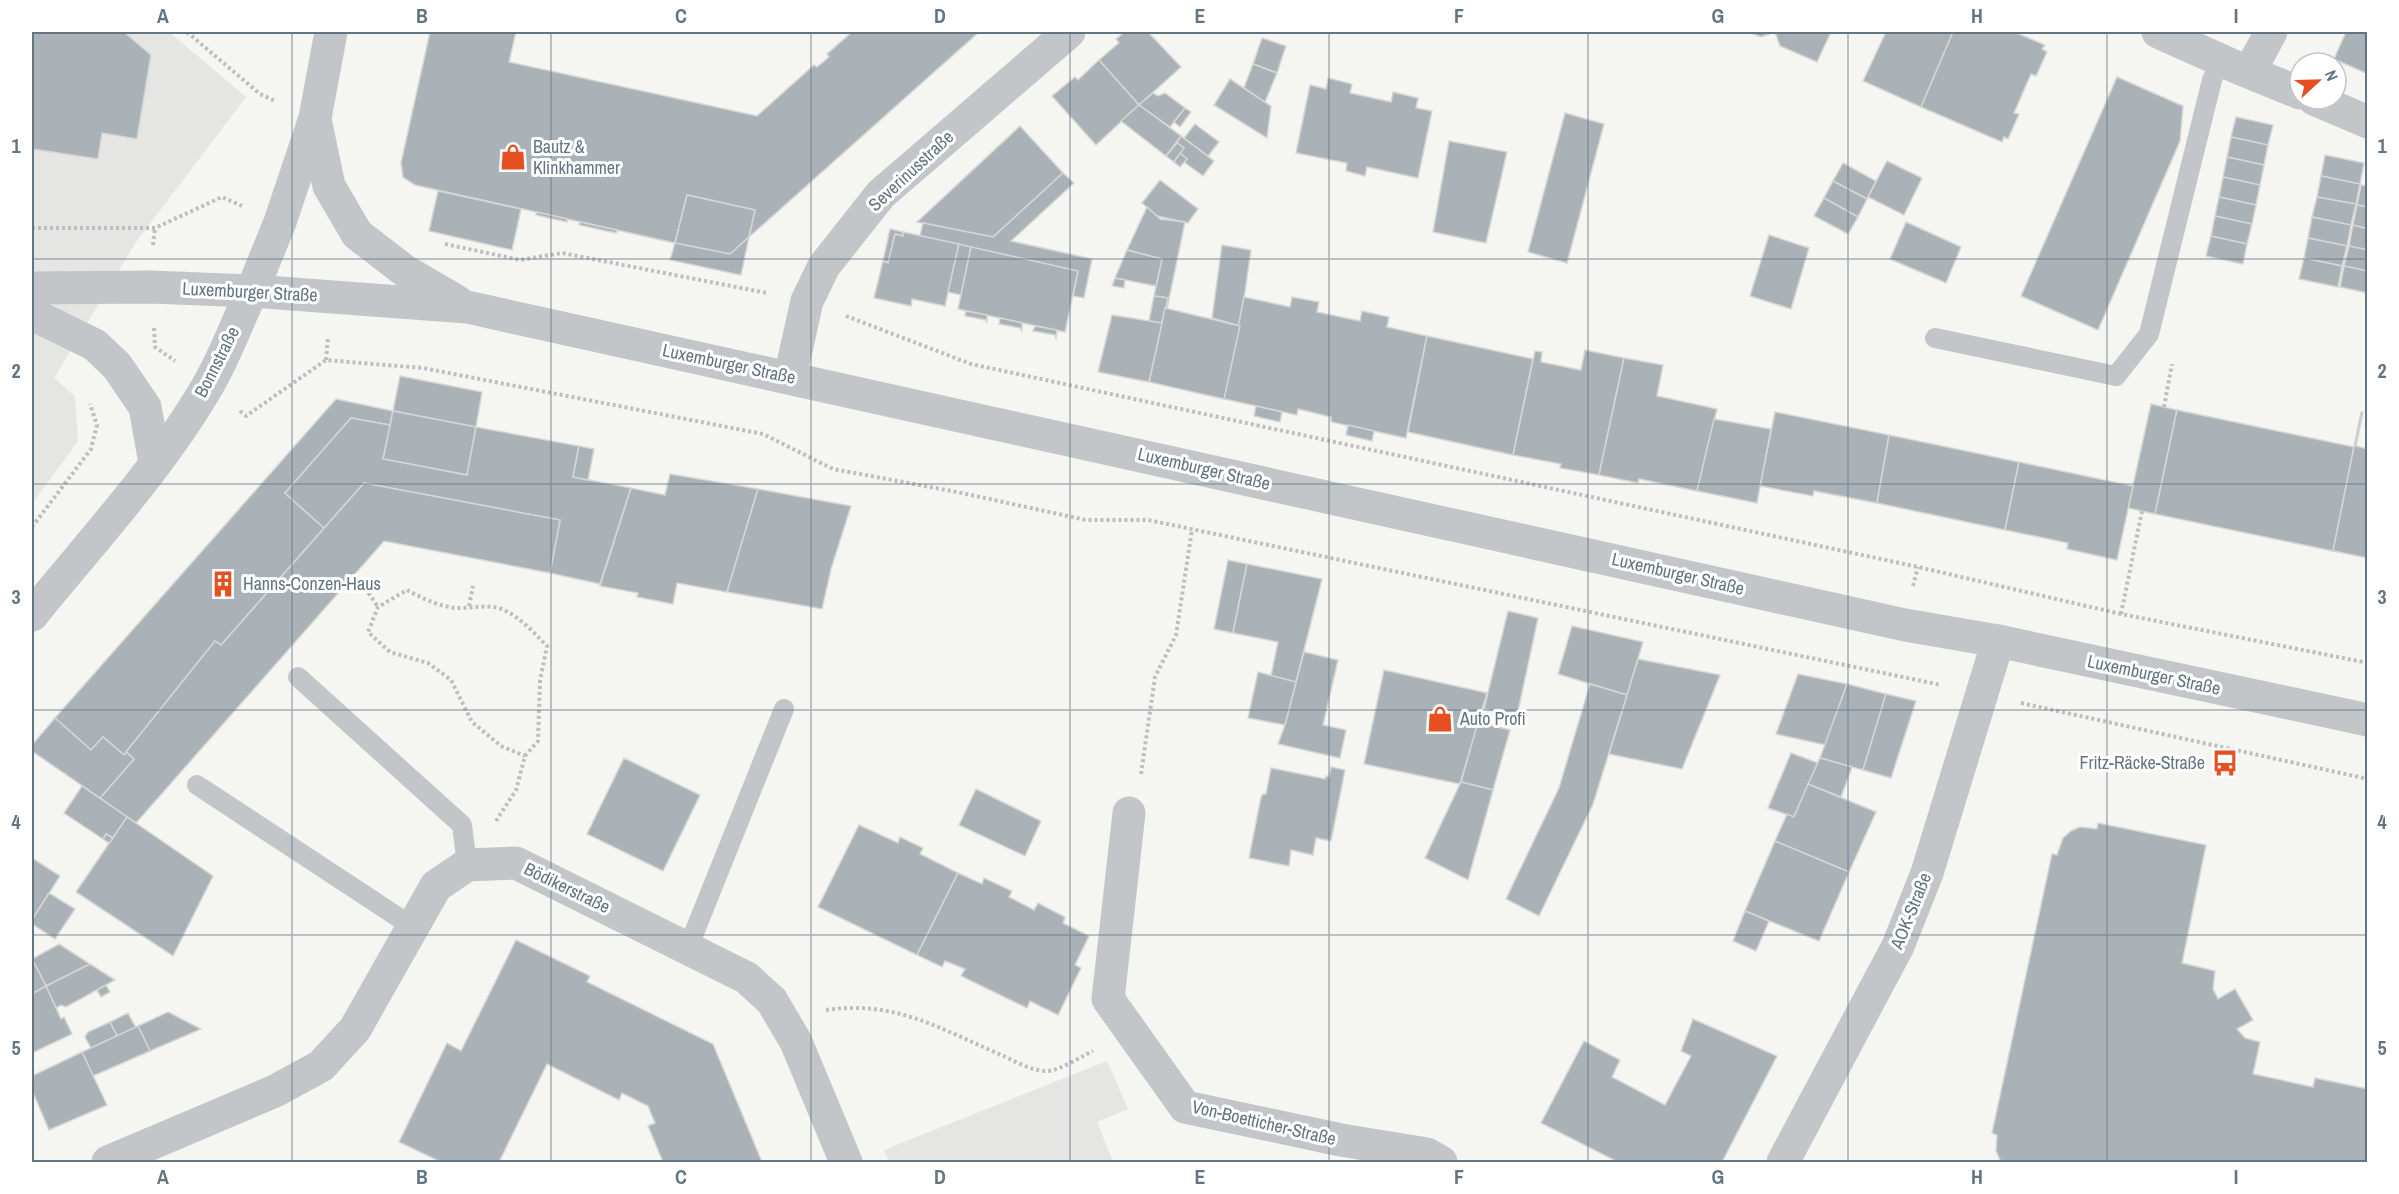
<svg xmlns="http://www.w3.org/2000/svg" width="2399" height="1194" font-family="'Archivo Narrow',sans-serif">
  <rect width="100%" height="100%" fill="#f5f5f1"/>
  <g fill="#e5e6e4">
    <polygon points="32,32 169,32 246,97 136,242 54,378 75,396 78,441 32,504"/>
    <polygon points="1107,1061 1128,1109 1097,1122 1113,1162 889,1162 884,1150"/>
  </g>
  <g fill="#aab2b8" stroke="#d6d6d4" stroke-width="1.5">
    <polygon points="32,32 124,32 151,55 137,139 102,133 98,159 32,149"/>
    <polygon points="430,32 516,32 509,62 757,116 814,65 817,67 829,57 827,54 852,32 979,32 749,237 755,210 687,195 675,243 415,185 403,177 401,163"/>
    <polygon points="1125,32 1148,32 1181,67 1139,105 1099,60 1119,43 1116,39"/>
    <polygon points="1748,32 1831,32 1817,62 1780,46 1775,32 1761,37"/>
    <polygon points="1886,32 1953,32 1921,107 1863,81"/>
    <polygon points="1953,32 2014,32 2045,45 2042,49 2047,52 2036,76 2031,74 2014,113 2019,114 2008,139 2004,137 2002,142 1921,107"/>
    <polygon points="2346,32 2368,32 2368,74 2334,59"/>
    <polygon points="1262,38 1286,46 1277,73 1253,64"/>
    <polygon points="1099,60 1139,105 1096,145 1052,96 1075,77 1078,80"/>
    <polygon points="1253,64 1277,73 1265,102 1244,88"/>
    <polygon points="2117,77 2183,106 2180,141 2098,330 2021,296"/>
    <polygon points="1328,78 1352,84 1350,93 1391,102 1393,92 1418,98 1416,108 1432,111 1418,178 1367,167 1365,176 1346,171 1347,163 1296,153 1310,85 1326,89"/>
    <polygon points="1230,79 1271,106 1267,138 1214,105"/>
    <polygon points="1153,93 1158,96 1165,93 1185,108 1170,127 1139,105"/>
    <polygon points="1139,105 1181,136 1166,156 1121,121"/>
    <polygon points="1185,108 1191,112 1180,127 1174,122"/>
    <polygon points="1565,113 1604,124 1567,263 1528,252"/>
    <polygon points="2236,117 2273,125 2268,145 2231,137"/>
    <polygon points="1195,124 1219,142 1208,156 1184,138"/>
    <polygon points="1020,126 1063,173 993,237 917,222"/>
    <polygon points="1181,136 1214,161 1203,176 1184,162 1187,159 1180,153 1184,148 1177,143"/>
    <polygon points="2231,137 2268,145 2264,165 2227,157"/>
    <polygon points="1449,141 1507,152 1486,243 1433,232"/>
    <polygon points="1177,143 1184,148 1174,162 1166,156"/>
    <polygon points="1180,153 1187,159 1180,167 1174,162"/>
    <polygon points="2325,155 2364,163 2360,184 2321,176"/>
    <polygon points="2227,157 2264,165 2260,185 2223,177"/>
    <polygon points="1887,161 1922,178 1904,215 1868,197"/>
    <polygon points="1843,163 1876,181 1867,199 1833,181"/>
    <polygon points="1063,173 1074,183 1011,241 1092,259 1084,298 1073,296 1078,271 920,236 923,223 993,237"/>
    <polygon points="2321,176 2360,184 2356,204 2317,197"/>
    <polygon points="2223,177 2260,185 2256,205 2219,197"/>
    <polygon points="1160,180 1198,209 1188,223 1157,216 1142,203"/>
    <polygon points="1833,181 1867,199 1858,217 1824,198"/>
    <polygon points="2361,185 2368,186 2368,207 2357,205"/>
    <polygon points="438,191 521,209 512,250 429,231"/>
    <polygon points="687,195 755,210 749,237 730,254 675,243"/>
    <polygon points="2219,197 2256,205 2252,224 2215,216"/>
    <polygon points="2317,197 2356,204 2351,225 2312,217"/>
    <polygon points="1824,198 1858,217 1848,234 1814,216"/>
    <polygon points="2357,205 2368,207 2368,229 2353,225"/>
    <polygon points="1147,207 1160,219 1185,222 1167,309 1165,308 1168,298 1154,296 1162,259 1127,250"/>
    <polygon points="537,212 567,219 567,222 536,215"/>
    <polygon points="2215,216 2252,224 2247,244 2211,236"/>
    <polygon points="2312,217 2351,225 2347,246 2308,238"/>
    <polygon points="580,222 617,230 616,233 579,225"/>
    <polygon points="1906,222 1961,247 1946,283 1890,259"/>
    <polygon points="2353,225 2368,229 2368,250 2349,246"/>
    <polygon points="890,229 903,232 903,236 895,234 888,263 883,261"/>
    <polygon points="903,232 959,244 945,306 912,299 911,306 874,298 883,261 888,263 895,234 903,236"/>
    <polygon points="1769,235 1809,248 1791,309 1750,296"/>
    <polygon points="2211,236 2247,244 2243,264 2206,256"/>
    <polygon points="749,237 741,275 670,260 675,243 730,254"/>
    <polygon points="2308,238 2347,246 2342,266 2304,258"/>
    <polygon points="959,244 971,247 961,295 948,292"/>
    <polygon points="1222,245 1251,250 1240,326 1212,318"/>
    <polygon points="2349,246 2368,250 2368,271 2344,266"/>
    <polygon points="971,247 1078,271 1065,332 958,309"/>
    <polygon points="1127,250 1162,259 1156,286 1115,278"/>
    <polygon points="2304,258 2342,266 2338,287 2299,279"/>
    <polygon points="2344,266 2368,271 2368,293 2340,287"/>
    <polygon points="1115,278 1125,280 1124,288 1112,286"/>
    <polygon points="1154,296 1168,298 1162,323 1149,321"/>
    <polygon points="1244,297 1290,307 1292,297 1319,302 1317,312 1360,321 1362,311 1389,317 1387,327 1427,336 1406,438 1331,422 1331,417 1298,409 1297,415 1224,399"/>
    <polygon points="1165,308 1240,326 1224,399 1149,382"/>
    <polygon points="966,311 987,315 987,323 986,320 965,316"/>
    <polygon points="1112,315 1162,323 1149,382 1098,372"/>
    <polygon points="1000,318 1022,323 1022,331 1020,328 999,324"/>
    <polygon points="1035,326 1057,330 1056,339 1055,335 1033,331"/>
    <polygon points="1427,336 1533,359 1513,455 1408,432"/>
    <polygon points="1585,350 1624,358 1599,475 1560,468 1561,464 1513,455 1535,351 1542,352 1541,362 1581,370"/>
    <polygon points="1624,358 1663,365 1657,396 1717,409 1697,491 1639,479 1638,483 1599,475"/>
    <polygon points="400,376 482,392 476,427 393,411"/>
    <polygon points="336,399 393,411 390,425 351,418 285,493 324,528 221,645 215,641 124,755 103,737 91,750 55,718"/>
    <polygon points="2151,404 2177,410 2155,514 2128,508"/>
    <polygon points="1256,406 1282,412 1280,422 1254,416"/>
    <polygon points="2177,410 2354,447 2333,551 2155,514"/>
    <polygon points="393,411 476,427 467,475 383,459"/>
    <polygon points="1775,412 1889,435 1877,503 1814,491 1813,496 1760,486"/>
    <polygon points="2361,412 2363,412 2356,446 2368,449 2368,558 2333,551"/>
    <polygon points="351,418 390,425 383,459 467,475 476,427 579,446 573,477 631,488 600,584 550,573 560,520 364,483 324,528 285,493"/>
    <polygon points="1714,419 1771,429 1757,503 1697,491"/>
    <polygon points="1348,425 1374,431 1372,441 1346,435"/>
    <polygon points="1889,435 2019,462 2005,530 1877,503"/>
    <polygon points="579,446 594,449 588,480 573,477"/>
    <polygon points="2019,462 2133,486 2117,560 2067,549 2068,543 2005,530"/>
    <polygon points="670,474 758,489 727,592 677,583 673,604 637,597 638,593 600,586 631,488 665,495"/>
    <polygon points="364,483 560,520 550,573 384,541 136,823 100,798 134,759 126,752 215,641 221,645"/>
    <polygon points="758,489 851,506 831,569 822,609 727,592"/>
    <polygon points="1228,560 1247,564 1233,633 1214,629"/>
    <polygon points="1247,564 1322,579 1296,682 1271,676 1278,642 1233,633"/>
    <polygon points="1508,611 1538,618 1517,716 1484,709"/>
    <polygon points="1572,626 1643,642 1627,695 1558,674"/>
    <polygon points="1304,652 1338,660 1323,725 1346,730 1340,758 1278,744 1285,725"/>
    <polygon points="1638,659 1720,675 1682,769 1609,754"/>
    <polygon points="1384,670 1487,693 1460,784 1364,764"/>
    <polygon points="1258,672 1296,682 1285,725 1248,718"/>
    <polygon points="1798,674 1847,684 1826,745 1776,734"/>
    <polygon points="1590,684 1627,695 1593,804 1539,916 1506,899 1559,788"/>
    <polygon points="1847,684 1886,694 1863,770 1820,758"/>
    <polygon points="1886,694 1916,701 1891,778 1863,770"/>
    <polygon points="55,718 91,750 103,737 124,755 126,752 134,759 100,798 32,751 32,745"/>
    <polygon points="1478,722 1510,730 1493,790 1461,782"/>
    <polygon points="1791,753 1818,763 1794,817 1768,808"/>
    <polygon points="624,758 700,795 663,871 587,834"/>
    <polygon points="1820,758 1852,767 1841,797 1808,784"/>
    <polygon points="1331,767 1345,770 1331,841 1316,838 1313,855 1291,850 1289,866 1249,858 1261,797 1263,794 1266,794 1271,768 1325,779 1326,776 1329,777"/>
    <polygon points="1461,782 1493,790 1468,880 1425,858"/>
    <polygon points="1808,784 1876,812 1849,872 1775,841 1787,814 1794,817"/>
    <polygon points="82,786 127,817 113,838 106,834 103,839 64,813"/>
    <polygon points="976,789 1041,821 1025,856 959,825"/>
    <polygon points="127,817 213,876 173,956 76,892"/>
    <polygon points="2098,823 2206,845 2182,963 2215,971 2213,989 2218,999 2235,989 2253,1020 2237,1029 2245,1038 2260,1042 2253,1074 2313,1087 2315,1078 2368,1089 2368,1162 2001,1162 1996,1151 1997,1135 1992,1133 2052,854 2057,855 2063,838 2071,831 2080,827 2097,829"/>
    <polygon points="859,825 898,843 900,837 923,848 920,854 958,873 917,955 818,907"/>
    <polygon points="106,834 113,838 109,843 103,839"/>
    <polygon points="1775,841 1849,872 1819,941 1745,911"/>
    <polygon points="32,858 60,876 32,920"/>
    <polygon points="958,873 982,884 984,878 1012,891 1009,897 1034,910 1038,903 1065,917 1063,923 1089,936 1075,965 1081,968 1058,1015 1030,1001 1027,1008 961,976 965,969 945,961 942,967 917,955"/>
    <polygon points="49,893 75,909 55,939 32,924 32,920"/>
    <polygon points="1745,911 1769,921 1756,951 1733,941"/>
    <polygon points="516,940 590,976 587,982 713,1044 762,1162 663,1162 648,1126 655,1123 648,1106 622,1093 619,1100 547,1064 499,1162 441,1162 399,1142 447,1043 461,1051"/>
    <polygon points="59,944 90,964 46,986 32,959"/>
    <polygon points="32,959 46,986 32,994"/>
    <polygon points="90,964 115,980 66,1007 61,1005 56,1008 46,986"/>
    <polygon points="106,985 110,992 101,997 97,990"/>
    <polygon points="46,986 61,1019 64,1017 72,1034 32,1053 32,994"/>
    <polygon points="168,1012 201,1029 150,1051 138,1026"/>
    <polygon points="128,1013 136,1028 117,1036 110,1022"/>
    <polygon points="1693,1019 1777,1056 1722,1162 1618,1162 1541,1123 1584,1041 1620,1060 1612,1077 1665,1105 1691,1056 1681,1051"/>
    <polygon points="110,1022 117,1036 91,1048 85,1037 88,1032"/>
    <polygon points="138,1026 150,1051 93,1076 82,1052"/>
    <polygon points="82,1052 107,1105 49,1130 32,1090 32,1076"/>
  </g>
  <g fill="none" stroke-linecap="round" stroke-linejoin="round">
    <g stroke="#bcbec0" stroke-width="4" stroke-dasharray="3 3" stroke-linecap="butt">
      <polyline points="187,32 260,94 275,101"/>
      <polyline points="32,228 155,228 222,197 242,206"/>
      <polyline points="445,244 520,260 562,253 767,293"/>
      <polyline points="153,245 155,228"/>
      <polyline points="846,316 971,364 1918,567 2121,614 2368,663"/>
      <polyline points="154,328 155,347 175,361"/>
      <polyline points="326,360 328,337"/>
      <polyline points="2164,407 2172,364"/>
      <polyline points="240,411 246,416 326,360 423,368 763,434 833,469 957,492 1086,520 1148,520 1941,685"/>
      <polyline points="32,527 91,449 97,425 90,404"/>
      <polyline points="1913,586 1918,567"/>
      <polyline points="365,588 378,607"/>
      <polyline points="469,606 473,586"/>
      <polyline points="2121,614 2142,511"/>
      <polyline points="2021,703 2368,779"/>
      <polyline points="1141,774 1155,677 1176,635 1192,530"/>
      <path d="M496 821 516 790 525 756 538 741 540 680 547 646C534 633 521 618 504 610 486 602 467 611 449 607 434 604 420 597 407 590L378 607 368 632 390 652 428 663 451 680 472 722 501 746 525 756"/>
      <path d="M826 1010C894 1000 939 1028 999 1054 1013 1060 1030 1071 1047 1071 1059 1071 1082 1056 1093 1051"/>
    </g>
    <g stroke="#c2c6c9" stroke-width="20">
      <polyline points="1935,338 2116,376 2149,334 2212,80 2221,60"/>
      <polyline points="298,677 462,825 467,865"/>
      <polyline points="197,785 413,927"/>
      <polyline points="688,948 784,709"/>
    </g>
    <g stroke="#c2c6c9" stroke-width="33">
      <polyline points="2158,32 2236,67 2300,93"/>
      <polyline points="2250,71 2271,32"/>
      <polyline points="2314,99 2368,122"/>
      <polyline points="790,377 807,301 824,266 881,194 1069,32"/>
      <path d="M32 615C92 541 159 469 207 387 225 357 237 322 252 291"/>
      <polyline points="1129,813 1108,999 1185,1107 1341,1140 1427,1154 1441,1162"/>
      <polyline points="108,1162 275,1091 321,1066 355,1029 436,886 467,865 516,863 747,978 772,1001 796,1042 846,1162"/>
      <polyline points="1783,1162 1898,946 1927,873 1998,641"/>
    </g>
    <g stroke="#c2c6c9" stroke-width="33">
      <polyline points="315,119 329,186 357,234 405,271 458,302"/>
      <polyline points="32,288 150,287 252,291 467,307 1905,625 1998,641 2368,720"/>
      <polyline points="252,291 280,222 315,118 331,32"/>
      <polyline points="32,314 95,345 117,366 145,407 155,463"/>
    </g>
  </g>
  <path fill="none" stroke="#637483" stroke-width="1.5" stroke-opacity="0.55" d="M292 32V1162M551 32V1162M811 32V1162M1070 32V1162M1329 32V1162M1588 32V1162M1848 32V1162M2107 32V1162M32 259H2368M32 484H2368M32 710H2368M32 935H2368"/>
  <defs>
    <g id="shop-bare" transform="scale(2.07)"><path d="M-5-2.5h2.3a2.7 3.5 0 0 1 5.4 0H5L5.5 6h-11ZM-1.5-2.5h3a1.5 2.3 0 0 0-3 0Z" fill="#e64f20" stroke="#fff" stroke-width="2.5" paint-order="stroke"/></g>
    <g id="building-bare" transform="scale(2.07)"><path d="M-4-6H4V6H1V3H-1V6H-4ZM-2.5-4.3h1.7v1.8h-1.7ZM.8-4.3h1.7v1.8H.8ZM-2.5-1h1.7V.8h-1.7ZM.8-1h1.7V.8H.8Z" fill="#e64f20" stroke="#fff" stroke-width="2.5" paint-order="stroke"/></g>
    <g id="bus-bare" transform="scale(2.07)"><path d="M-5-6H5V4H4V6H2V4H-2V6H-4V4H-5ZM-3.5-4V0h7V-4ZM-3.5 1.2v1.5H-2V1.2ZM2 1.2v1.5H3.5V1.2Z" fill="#e64f20" stroke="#fff" stroke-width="2.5" paint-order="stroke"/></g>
  </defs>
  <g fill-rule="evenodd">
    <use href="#shop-bare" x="513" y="157"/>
    <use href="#building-bare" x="223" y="584"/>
    <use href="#shop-bare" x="1440" y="719"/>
    <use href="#bus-bare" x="2225" y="763"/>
  </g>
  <g text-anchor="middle" stroke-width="6" stroke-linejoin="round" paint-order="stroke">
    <g font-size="18" fill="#637483" stroke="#fff" text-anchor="start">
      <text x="533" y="153">Bautz &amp;<tspan x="533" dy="21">Klinkhammer</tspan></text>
      <text x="243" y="590">Hanns-Conzen-Haus</text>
      <text x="1460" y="725">Auto Profi</text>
      <text x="2205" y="769" text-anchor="end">Fritz-Räcke-Straße</text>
    </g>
    <g font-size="18" fill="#637483" stroke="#fff">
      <text transform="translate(911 171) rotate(-43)" y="6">Severinusstraße</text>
      <text transform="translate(250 292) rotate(3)" y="6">Luxemburger Straße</text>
      <text transform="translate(217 362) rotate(-63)" y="6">Bonnstraße</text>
      <text transform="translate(729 364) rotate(12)" y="6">Luxemburger Straße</text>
      <text transform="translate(1204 469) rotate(13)" y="6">Luxemburger Straße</text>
      <text transform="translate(1678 574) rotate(13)" y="6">Luxemburger Straße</text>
      <text transform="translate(2154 675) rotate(12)" y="6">Luxemburger Straße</text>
      <text transform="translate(567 888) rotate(26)" y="6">Bödikerstraße</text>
      <text transform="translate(1911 911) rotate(-68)" y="6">AOK-Straße</text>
      <text transform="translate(1264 1123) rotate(13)" y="6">Von-Boetticher-Straße</text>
    </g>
  </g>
  <rect width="2399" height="1194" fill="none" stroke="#ffffff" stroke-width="66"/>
  <g transform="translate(2318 81) rotate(68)"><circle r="28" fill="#ffffff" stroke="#c1c7cd" stroke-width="1.5"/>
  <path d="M0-4.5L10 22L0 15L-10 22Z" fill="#e64f20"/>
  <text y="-9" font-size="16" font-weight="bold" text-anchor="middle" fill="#637483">N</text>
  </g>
  <rect x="33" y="33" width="2333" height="1128" fill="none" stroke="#637483" stroke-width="2"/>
  <g font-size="20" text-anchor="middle" font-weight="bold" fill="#637483">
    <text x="163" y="23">A</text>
    <text x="422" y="23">B</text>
    <text x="681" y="23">C</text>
    <text x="940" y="23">D</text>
    <text x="1200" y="23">E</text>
    <text x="1459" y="23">F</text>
    <text x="1718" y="23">G</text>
    <text x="1977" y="23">H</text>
    <text x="2236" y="23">I</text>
    <text x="16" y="153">1</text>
    <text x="2382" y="153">1</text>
    <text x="16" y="378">2</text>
    <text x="2382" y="378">2</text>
    <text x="16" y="604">3</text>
    <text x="2382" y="604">3</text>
    <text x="16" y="829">4</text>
    <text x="2382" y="829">4</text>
    <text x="16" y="1055">5</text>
    <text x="2382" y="1055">5</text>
    <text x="163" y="1184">A</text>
    <text x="422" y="1184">B</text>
    <text x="681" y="1184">C</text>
    <text x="940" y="1184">D</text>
    <text x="1200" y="1184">E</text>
    <text x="1459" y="1184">F</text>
    <text x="1718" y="1184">G</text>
    <text x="1977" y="1184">H</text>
    <text x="2236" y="1184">I</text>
  </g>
</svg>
